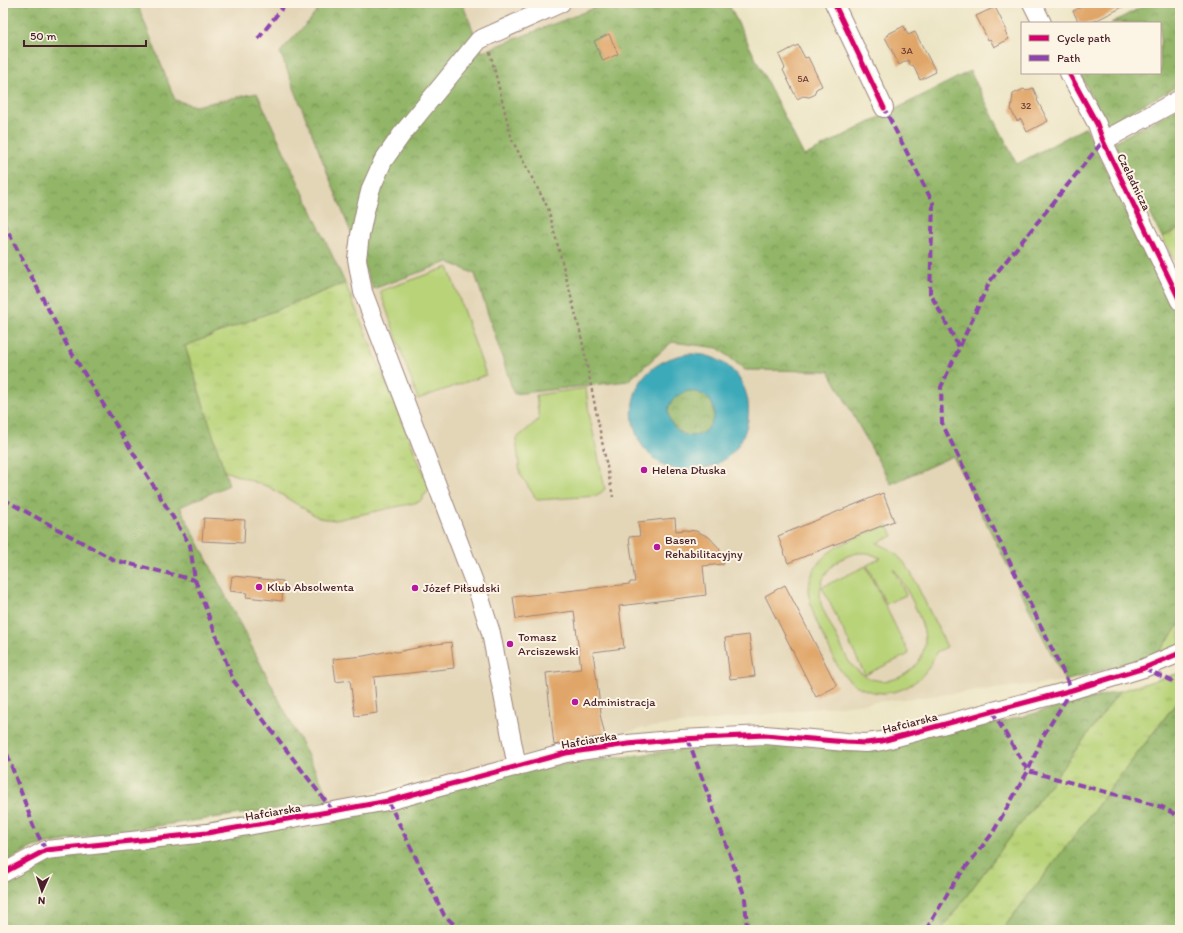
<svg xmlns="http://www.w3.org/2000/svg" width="1183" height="933" font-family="Itim,sans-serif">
  <defs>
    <pattern id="grass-tufts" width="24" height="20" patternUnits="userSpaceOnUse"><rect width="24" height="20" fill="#b8d378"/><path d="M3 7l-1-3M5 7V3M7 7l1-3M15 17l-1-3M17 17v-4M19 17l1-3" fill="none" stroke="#a0b568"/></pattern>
    <pattern id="forest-crowns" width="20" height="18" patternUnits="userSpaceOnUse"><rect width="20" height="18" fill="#92b568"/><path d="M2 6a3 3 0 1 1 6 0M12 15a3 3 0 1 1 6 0" fill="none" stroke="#799356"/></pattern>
  </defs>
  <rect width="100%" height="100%" fill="#fcf5e5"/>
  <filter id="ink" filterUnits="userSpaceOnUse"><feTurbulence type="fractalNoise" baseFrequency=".025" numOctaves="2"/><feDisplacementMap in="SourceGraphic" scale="8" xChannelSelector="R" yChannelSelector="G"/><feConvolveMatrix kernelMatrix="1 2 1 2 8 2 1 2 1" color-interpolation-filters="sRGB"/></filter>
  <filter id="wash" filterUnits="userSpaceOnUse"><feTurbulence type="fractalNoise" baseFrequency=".012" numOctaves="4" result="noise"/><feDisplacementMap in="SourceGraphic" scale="16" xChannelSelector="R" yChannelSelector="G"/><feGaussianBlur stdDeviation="0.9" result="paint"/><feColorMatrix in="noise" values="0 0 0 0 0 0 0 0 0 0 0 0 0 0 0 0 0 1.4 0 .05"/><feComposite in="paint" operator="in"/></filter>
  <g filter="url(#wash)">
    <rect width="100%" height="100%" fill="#ece5c5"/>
    <polygon fill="#e3d6b7" points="3,3 728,3 1065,681 644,728 526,755 521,752 508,759 331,801 180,507"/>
    <g fill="url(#grass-tufts)" stroke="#817952">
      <polygon points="1180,229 1180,272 1162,237"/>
      <polygon points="345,283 430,489 419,502 335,520 319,518 269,487 224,471 185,346"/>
      <polygon points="1180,623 1180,645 1158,654"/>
      <polygon points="1180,673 1180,698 1002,930 941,930 1120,691"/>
    </g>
    <g fill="url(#forest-crowns)" stroke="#6e6a4a">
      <polygon points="3,3 137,3 175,100 195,106 257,93 345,283 185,346 229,485 180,507 331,801 95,835 33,847 3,864"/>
      <polygon points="322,3 462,3 482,52 607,3 646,3 656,11 673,3 728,3 804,156 970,71 1017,164 1086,127 1180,325 1180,623 1158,654 1065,681 953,456 891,484 829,371 745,370 718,348 672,342 628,381 514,394 475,274 448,262 373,289 280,52 311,19"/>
      <polygon points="1149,3 1180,3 1180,85 1105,125 1080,73 1160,73 1160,23 1111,23"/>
      <polygon points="1180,107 1180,229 1162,237 1114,142"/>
      <circle cx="691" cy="413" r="23"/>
      <polygon points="1120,691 941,930 3,930 3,880 46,856 533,768 768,739 877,741 985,726"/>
      <polygon points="1180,698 1180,930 1002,930"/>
    </g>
    <g fill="#b8d378" stroke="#817952" fill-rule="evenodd">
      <polygon points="448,267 486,375 418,399 380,291"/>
      <polygon points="586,388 589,413 605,489 597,496 537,500 520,474 516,439 539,419 536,395"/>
      <path d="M888 525 893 536 877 543C892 549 901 557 910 571L947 647 936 652C924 689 881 707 849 680 838 671 833 656 827 644 814 616 797 588 821 560 836 542 867 534 888 525ZM858 553H868L881 558 867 565 886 604 906 595 893 568 894 569C905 585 926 623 925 642 923 669 894 688 869 678 860 674 853 667 848 660 842 648 836 636 830 624 827 617 823 611 821 604 816 577 833 558 858 553Z"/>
      <polygon points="866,566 909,654 865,675 822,587"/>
    </g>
    <path fill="#3caaba" stroke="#436472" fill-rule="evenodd" d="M687 354C695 354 703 354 711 357 768 377 758 464 695 470 625 478 602 368 687 354ZM688 391C705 391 721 405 711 423 690 461 641 405 688 391Z"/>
    <g id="blocks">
      <g fill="#e0a567">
        <polygon points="1089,3 1131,3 1091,23 1079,23 1073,11"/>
        <polygon points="995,7 1007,31 1005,32 1009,39 994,47 990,39 988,40 976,16"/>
        <polygon points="904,26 908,35 915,32 936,72 920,80 913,65 911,66 908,60 899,65 885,37 889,35 888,34"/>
        <polygon points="609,34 618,54 603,61 594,41"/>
        <polygon points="798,45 805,58 808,57 822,86 816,89 814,95 809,97 803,96 797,99 783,70 785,68 779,55"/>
        <polygon points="1033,88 1038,99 1037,100 1048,121 1027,132 1021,119 1017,121 1011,110 1013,94 1024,89 1026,91"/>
        <polygon points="883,493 894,521 788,563 778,536"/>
        <polygon points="204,518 245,520 244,543 202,541"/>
        <polygon points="675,518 676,531 684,530 696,531 709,537 719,548 724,564 703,566 706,595 619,606 624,648 593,652 601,713 600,714 605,736 554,745 546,673 581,669 574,611 516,619 513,597 630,584 630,582 635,582 629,537 640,536 638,522"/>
        <polygon points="232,576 283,581 282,601 246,597 247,593 230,591"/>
        <polygon points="785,585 837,686 816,697 765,596"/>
        <polygon points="749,635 755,676 730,679 725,638"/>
        <polygon points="451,642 454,668 374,677 377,713 355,716 350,680 336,682 333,659 364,656 389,651 397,652 430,645"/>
      </g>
    </g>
  </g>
  <g filter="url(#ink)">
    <use href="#blocks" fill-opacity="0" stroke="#9b8278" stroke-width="1"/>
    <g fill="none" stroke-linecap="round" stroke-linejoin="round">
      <g stroke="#9b8278" stroke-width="20">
        <g id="minor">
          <polyline points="834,3 884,108"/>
          <polyline points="1032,3 1042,23"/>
          <polyline points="1069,73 1097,124 1103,141 1180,301"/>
          <polyline points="1103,141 1180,99"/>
          <polyline points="517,767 491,633 479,595 363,292 357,259 360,235 365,211 371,188 383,161 402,134 479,40 561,3"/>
          <polyline points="3,873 46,850 207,833 333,811 388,801 566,753 628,744 681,739 765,735 846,742 866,743 882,741 1072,690 1144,668 1180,653"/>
        </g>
      </g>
      <polyline stroke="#9b8278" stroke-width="2.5" stroke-dasharray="3 3" stroke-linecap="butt" points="490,52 512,140 548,208 581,335 613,497"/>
      <use href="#minor" stroke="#fff" stroke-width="18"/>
      <g stroke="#8e44ad" stroke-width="4" stroke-dasharray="8 4" stroke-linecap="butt">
        <polyline points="258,39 286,3"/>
        <polyline points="883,106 933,203 930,293 959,347"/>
        <polyline points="3,222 68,347 190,545 195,580 233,680 333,811"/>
        <polyline points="3,499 114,560 195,580"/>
        <polyline points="1144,668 1180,685"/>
        <polyline points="992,711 1028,771 1162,807 1180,817"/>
        <polyline points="688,739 745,897 747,930"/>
        <polyline points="3,743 35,830 46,850"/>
        <polyline points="388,801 444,915 460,930"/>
        <polyline points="926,930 955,881 992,834 1028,771 1043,736 1072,690 942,423 941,387 990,281 1103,141"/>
      </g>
      <g stroke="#fcf5e5" stroke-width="8">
        <g id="cycleway">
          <polyline points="834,3 884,108"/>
          <polyline points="1069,73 1097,124 1103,141 1180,301"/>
          <polyline points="3,873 46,850 207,833 333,811 388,801 566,753 628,744 681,739 765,735 846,742 866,743 882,741 1072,690 1144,668 1180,653"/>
        </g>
      </g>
      <use href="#cycleway" stroke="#d6006c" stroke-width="5"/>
    </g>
  </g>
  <g fill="#b5179e" stroke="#fcf5e5" stroke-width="1.5">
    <circle cx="644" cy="470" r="4"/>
    <circle cx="657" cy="547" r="4"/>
    <circle cx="259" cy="587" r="4"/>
    <circle cx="415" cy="588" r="4"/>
    <circle cx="510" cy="644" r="4"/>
    <circle cx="575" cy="702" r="4"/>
  </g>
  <g text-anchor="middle" stroke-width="4" stroke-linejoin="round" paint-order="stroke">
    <g font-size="10" fill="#70403a">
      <text x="907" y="54">3A</text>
      <text x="803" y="82">5A</text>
      <text x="1026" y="109">32</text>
    </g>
    <g font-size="12" fill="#4a1f2b" stroke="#fcf5e5">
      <text transform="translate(1134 182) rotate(64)" y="4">Czeladnicza</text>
      <text transform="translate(910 723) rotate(-14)" y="4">Hafciarska</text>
      <text transform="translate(589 740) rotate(-10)" y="4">Hafciarska</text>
      <text transform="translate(273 812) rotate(-10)" y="4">Hafciarska</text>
    </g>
    <g font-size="12" fill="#4a1f2b" stroke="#fcf5e5" text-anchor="start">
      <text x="652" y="474">Helena Dłuska</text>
      <text x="665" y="544">Basen<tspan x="665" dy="14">Rehabilitacyjny</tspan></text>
      <text x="267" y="591">Klub Absolwenta</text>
      <text x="423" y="592">Józef Piłsudski</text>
      <text x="518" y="641">Tomasz<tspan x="518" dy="14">Arciszewski</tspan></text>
      <text x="583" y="706">Administracja</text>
    </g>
  </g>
  <rect width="1183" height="933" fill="none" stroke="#fcf5e5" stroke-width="16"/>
  <rect x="1021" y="22" width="140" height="52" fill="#fcf5e5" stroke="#b59f9b"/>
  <rect x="1029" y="35" width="20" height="6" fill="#d6006c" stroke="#b59f9b"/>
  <text x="1057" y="42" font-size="12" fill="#4a1f2b">Cycle path</text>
  <rect x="1029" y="55" width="20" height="6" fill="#8e44ad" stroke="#b59f9b"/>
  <text x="1057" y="62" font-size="12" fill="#4a1f2b">Path</text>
  <g transform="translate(42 891) rotate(183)" stroke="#fcf5e5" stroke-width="3" paint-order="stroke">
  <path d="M0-3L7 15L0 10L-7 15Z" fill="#4a1f2b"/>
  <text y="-6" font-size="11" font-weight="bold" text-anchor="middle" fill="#4a1f2b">N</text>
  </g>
  <path d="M24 40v6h122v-6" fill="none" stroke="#4a1f2b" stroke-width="2"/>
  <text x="30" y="40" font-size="12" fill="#4a1f2b" stroke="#fcf5e5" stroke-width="3" paint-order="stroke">50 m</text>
</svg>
